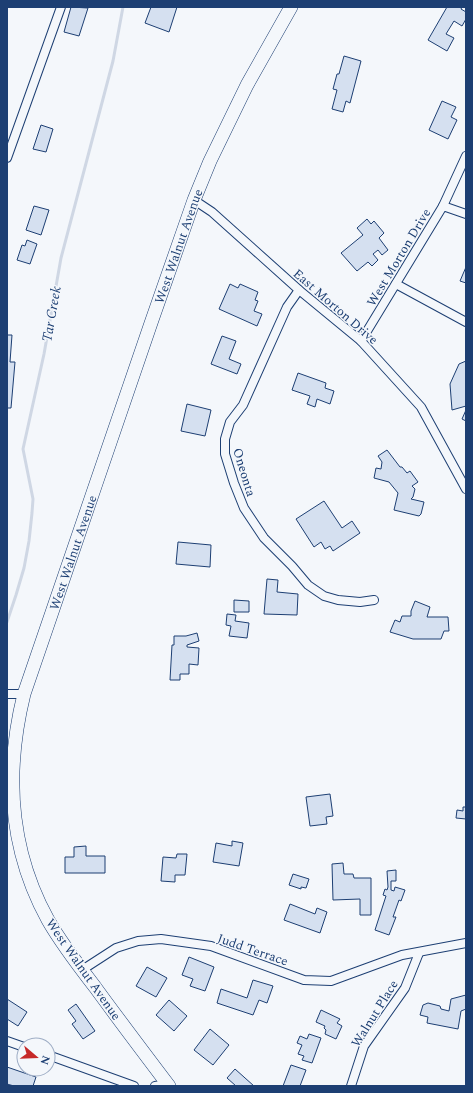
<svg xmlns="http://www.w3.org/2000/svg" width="473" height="1093" font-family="Spectral,serif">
  <rect width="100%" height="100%" fill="#f4f7fb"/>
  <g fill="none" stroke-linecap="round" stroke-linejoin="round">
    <polyline stroke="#cfd7e4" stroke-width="3" points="7,622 16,595 24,568 29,541 32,513 33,499 23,449 44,354 61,258 113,61 123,7"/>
  </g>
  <g fill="#d5e0f0" stroke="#1d3f73">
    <polygon points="71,7 88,8 79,36 64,32"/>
    <polygon points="151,7 177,7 169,32 145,23"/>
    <polygon points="447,7 462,7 461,9 466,12 466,19 462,26 454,21 446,34 454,38 447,51 428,40"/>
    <polygon points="344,56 361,61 350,103 346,101 343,112 332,109 337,90 333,89 337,74 339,74"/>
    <polygon points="442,101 456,107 451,117 457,120 448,139 429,130"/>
    <polygon points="41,125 53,129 46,152 33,149"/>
    <polygon points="34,206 49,210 41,235 26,230"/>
    <polygon points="367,219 371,224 374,221 384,233 379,238 388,250 382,255 378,250 373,254 378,260 372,266 368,262 357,271 341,253 363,235 357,228"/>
    <polygon points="27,240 37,244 30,264 17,260 22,245 25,246"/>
    <polygon points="466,267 466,283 460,281"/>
    <polygon points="230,284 238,288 240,284 258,292 255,300 258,301 254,311 262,314 257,326 219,309"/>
    <polygon points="7,335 12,335 10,362 15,362 11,408 7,408"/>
    <polygon points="222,336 236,341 229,359 241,364 237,374 211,364"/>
    <polygon points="466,361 466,406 452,410 450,384 459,364"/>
    <polygon points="298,373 326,383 325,388 334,391 330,404 317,399 315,407 307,404 310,396 292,390"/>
    <polygon points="187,404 211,410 205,436 181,431"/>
    <polygon points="466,410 466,421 462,419"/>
    <polygon points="387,450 400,467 402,467 407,473 410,471 418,482 412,486 415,489 413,497 411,499 424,502 421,514 419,516 394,510 398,493 389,482 374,478 376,468 381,469 382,462 378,456"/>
    <polygon points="324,501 342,528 352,521 360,533 333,551 330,546 325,549 321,542 314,547 296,519"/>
    <polygon points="178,542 211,545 210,567 176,564"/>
    <polygon points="267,579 278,580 277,592 298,594 297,615 264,614"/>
    <polygon points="234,600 249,601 249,612 234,612"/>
    <polygon points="415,601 430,607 427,617 448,617 449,631 444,631 441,639 413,639 390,632 395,620 400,622 402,616 411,616 411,611"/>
    <polygon points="227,614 236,615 235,621 249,623 247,638 229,636 231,626 226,625"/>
    <polygon points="197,633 199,641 187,645 187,647 199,648 198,665 189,664 189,674 180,674 180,680 170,680 172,645 174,645 174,636 186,636"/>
    <polygon points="330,794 333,816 326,817 327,824 310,826 306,797"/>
    <polygon points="463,807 466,807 466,819 456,818 457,810 463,811"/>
    <polygon points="232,841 243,843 239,866 213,862 216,843 232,846"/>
    <polygon points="86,846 86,856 105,856 105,873 65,873 65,857 74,857 74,847"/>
    <polygon points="177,854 187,854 185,875 175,875 175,882 161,881 163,857 176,858"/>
    <polygon points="343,863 344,874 353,874 354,878 371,878 371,915 360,915 360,899 333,900 332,864"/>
    <polygon points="396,870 396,881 391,881 391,890 394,891 395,887 405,890 401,901 399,900 393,917 396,917 389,935 375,930 386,896 383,895 385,889 387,890 388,887 387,871"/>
    <polygon points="293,874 309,879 306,888 301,887 301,889 289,885"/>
    <polygon points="290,904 315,914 317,908 327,912 320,933 284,920"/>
    <polygon points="189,957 214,967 205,991 190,986 193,979 182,975"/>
    <polygon points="147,967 167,978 156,997 136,986"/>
    <polygon points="253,980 273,986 267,1003 259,1000 253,1015 217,1003 221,989 247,998"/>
    <polygon points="466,995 466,1009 461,1011 458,1029 427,1023 428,1017 420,1015 423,1005 428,1003 440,1006 441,1009 449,1011 451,999"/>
    <polygon points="7,999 27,1012 18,1026 7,1019"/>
    <polygon points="169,1000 187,1016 174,1031 156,1015"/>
    <polygon points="76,1004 95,1031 83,1039 72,1024 76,1021 68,1010"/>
    <polygon points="321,1010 340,1019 337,1023 342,1026 336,1039 325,1034 326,1030 324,1028 325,1026 316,1022"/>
    <polygon points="210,1029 229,1045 213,1065 194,1050"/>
    <polygon points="309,1034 321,1038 312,1063 302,1060 304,1056 298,1054 302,1045 297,1043 300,1036 307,1039"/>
    <polygon points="291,1065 306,1070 300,1086 283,1086"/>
    <polygon points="7,1067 36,1077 33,1086 14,1086 7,1084"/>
    <polygon points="235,1069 254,1086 236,1086 227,1078"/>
  </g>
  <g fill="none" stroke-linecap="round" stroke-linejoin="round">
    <g stroke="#1d3f73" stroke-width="10">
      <g id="minor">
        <polyline points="7,158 61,7"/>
        <polyline points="194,200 212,212 299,290 361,341 421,407 466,489"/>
        <polyline points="443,206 466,156"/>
        <polyline points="396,284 466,322"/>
        <polyline points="299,290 287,307 243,405 230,422 225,439 225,454 234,483 244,508 264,538 292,566 308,585 324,596 338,600 360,602 374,600"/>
        <polyline points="361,341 443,206 466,214"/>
        <polyline points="7,694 24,694"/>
        <polyline points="82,970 116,948 138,941 161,939 211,946 304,980 331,981 402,955 466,943"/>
        <polyline points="7,1041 24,1047"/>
        <polyline points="48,1055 134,1086"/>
        <polyline points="155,1086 167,1084"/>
        <polyline points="351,1086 364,1046 405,988 419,953"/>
      </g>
    </g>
    <g stroke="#1d3f73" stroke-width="14">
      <g id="primary">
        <path id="s1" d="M169 1086C144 1053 119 1020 95 987 78 965 61 943 48 920 9 849 5 771 24 694L151 323 194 200 210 161 247 85 291 7"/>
      </g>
    </g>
    <use href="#minor" stroke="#f4f7fb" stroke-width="8"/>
    <use href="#primary" stroke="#f4f7fb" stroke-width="13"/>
  </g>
  <g text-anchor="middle" stroke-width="3" stroke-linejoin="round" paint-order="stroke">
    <g font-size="13" fill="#1d3f73" stroke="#f4f7fb">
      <text dy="5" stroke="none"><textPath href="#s1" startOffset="912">West Walnut Avenue</textPath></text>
      <text transform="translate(398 257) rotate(-59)" y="5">West Morton Drive</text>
      <text transform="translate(336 306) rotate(41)" y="5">East Morton Drive</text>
      <text transform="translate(245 472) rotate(73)" y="5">Oneonta</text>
      <text dy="5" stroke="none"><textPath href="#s1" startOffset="588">West Walnut Avenue</textPath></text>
      <text transform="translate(253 949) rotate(19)" y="5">Judd Terrace</text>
      <text transform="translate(84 969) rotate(55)" y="5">West Walnut Avenue</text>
      <text transform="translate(374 1013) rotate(-58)" y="5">Walnut Place</text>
    </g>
    <g font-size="14" font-style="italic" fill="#1d3f73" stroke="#f4f7fb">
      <text transform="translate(51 314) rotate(-80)" y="5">Tar Creek</text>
    </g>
  </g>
  <rect width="473" height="1093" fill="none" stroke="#1d3f73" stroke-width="16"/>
  <g transform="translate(36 1057) rotate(109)"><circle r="19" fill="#f4f7fb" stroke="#9eadc5"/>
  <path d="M0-3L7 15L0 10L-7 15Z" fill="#c62828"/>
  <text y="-6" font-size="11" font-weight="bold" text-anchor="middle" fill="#1d3f73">N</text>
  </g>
</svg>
